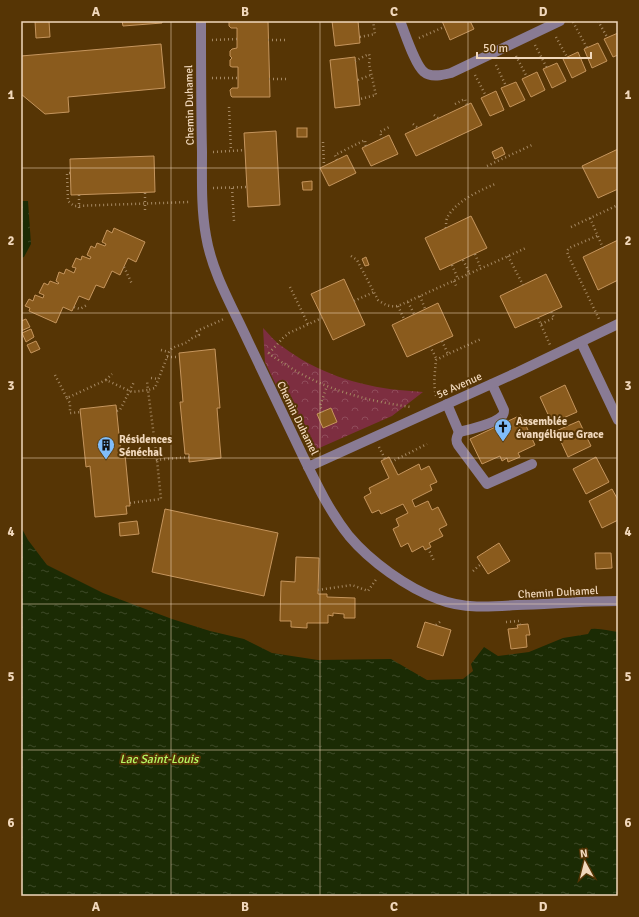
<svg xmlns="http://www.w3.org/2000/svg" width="639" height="917" font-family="Signika,sans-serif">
  <defs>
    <pattern id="forest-crowns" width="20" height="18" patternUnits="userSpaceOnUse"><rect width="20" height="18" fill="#7d2e40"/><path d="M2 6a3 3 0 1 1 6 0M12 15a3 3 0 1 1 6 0" fill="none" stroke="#904c5a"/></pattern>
    <pattern id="water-ripples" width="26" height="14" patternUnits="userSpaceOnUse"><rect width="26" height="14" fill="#1b2b04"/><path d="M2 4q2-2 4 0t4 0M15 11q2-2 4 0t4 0" fill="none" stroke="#3d4927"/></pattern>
  </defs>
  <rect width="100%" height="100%" fill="#563505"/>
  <path fill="url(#forest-crowns)" d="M263 328C269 334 275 342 283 347 316 372 358 386 399 390 407 391 415 391 423 392L392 416 317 449C311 449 308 448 304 443L265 362Z"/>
  <g fill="url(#water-ripples)">
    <polygon points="21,201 28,201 31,244 24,257 21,258"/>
    <path d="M21 527 28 540 47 565 103 593 172 619 210 631 244 639 272 653 318 660 391 659 427 680 463 679 473 671 471 664 484 647 498 656 529 652 563 638 588 634 591 629C601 628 608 631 618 632V896H21Z"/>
  </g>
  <g fill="#8a5b1d" stroke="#c5955d">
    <polygon points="35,21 49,21 50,37 36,38"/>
    <polygon points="122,21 162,21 162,23 123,26"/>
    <polygon points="229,21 268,21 270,97 232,97 231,96 230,90 232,88 238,88 238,67 232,67 230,66 230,60 232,58 230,56 230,51 232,49 237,48 237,28 231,28 229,26"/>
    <polygon points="332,21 358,21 360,43 335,46"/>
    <polygon points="442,21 470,21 474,29 450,40"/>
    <polygon points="618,33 618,55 613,57 604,39"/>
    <polygon points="598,43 607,61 592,68 584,49"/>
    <polygon points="161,44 165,88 68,97 69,112 45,114 21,94 21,56"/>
    <polygon points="578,52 586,71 572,78 563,59"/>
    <polygon points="355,57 360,105 335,108 330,60"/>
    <polygon points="557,63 566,81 552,88 543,69"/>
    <polygon points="537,72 545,90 531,97 522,79"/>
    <polygon points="516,82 525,100 510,107 501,88"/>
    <polygon points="496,91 504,110 490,116 481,98"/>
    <polygon points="471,103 482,125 416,156 405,134"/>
    <rect x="297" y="128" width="10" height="9"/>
    <polygon points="276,131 280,205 248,207 244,133"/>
    <polygon points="389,135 398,154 371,166 362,148"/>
    <polygon points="502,147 505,154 495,159 492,152"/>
    <polygon points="618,149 618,189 598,198 582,166"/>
    <polygon points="347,155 356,173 329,186 320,168"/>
    <polygon points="154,156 155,192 71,195 70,159"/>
    <polygon points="312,181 312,190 303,190 302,182"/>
    <polygon points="471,216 487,248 440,270 425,238"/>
    <polygon points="114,228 145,242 136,262 128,258 120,275 112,271 104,288 96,285 89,300 79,296 72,311 63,307 56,323 29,311 30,308 25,306 29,299 33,301 35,295 43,298 44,295 39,293 44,283 48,285 50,281 58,284 59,283 56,281 59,272 64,274 66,269 74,273 76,268 72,267 76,258 81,260 82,256 90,259 91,257 87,255 91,246 95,248 97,243 105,246 106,244 102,242 107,230 112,233"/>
    <polygon points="618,240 618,280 598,290 583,257"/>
    <polygon points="366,257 369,265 365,266 362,259"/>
    <polygon points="546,274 562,307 515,328 500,296"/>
    <polygon points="344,279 365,325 333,340 311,294"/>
    <polygon points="438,303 453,336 407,357 392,325"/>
    <polygon points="26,319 30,327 21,331 21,321"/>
    <polygon points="31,329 34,337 26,342 22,333"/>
    <polygon points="36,341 40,349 31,353 27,345"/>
    <polygon points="215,349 220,408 217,408 221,458 189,462 189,454 185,454 180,402 183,402 179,353"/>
    <polygon points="565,385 577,412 552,423 540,397"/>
    <polygon points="116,405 121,454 125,454 130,506 126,506 127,514 95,517 90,466 86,467 80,409"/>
    <polygon points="331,408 337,422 323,428 317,414"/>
    <polygon points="521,415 535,445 518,453 520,457 508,462 507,458 502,461 500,456 482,464 470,439"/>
    <polygon points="579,421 591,446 568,457 556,431"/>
    <polygon points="389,457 398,475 419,464 421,470 429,466 437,482 430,485 432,490 412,500 415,507 428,501 432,510 438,507 447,525 439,529 443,536 429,543 431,547 425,550 423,546 412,552 408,543 401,547 393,529 399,526 396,519 408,513 403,504 381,514 379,510 372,513 364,497 371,493 369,488 389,478 381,461"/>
    <polygon points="596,457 609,482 586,494 573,469"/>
    <polygon points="612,489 618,500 618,520 602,528 589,501"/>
    <polygon points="165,509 278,533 264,596 152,572"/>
    <polygon points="137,521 139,534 120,536 119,523"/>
    <polygon points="499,543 510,561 488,574 477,557"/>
    <polygon points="595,553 611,553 612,568 596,569"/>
    <polygon points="296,557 319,558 318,594 327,594 327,597 355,598 355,618 344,618 344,614 333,613 333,616 328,615 328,623 307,623 307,628 291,627 291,621 280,621 281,581 295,582"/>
    <polygon points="425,622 451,630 443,656 417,647"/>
    <polygon points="528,624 530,635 526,635 527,647 511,649 508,629 518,628 517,625"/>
  </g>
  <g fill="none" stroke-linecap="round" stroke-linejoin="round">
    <g stroke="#a58862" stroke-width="2.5" stroke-dasharray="1 3" stroke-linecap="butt">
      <polyline points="598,21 607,37"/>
      <polyline points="573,22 587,48"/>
      <polyline points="360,37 375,34 373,21"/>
      <polyline points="556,37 567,57"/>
      <polyline points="419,38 444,27"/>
      <polyline points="212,40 237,39"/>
      <polyline points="268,40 286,40"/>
      <polyline points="535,45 547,68"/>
      <polyline points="516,56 527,77"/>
      <polyline points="355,61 369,54 370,57 369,64 376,95 360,99"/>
      <polyline points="496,65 506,86"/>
      <polyline points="475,75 486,96"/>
      <polyline points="212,78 238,78"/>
      <polyline points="269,79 287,79"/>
      <polyline points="358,80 371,75"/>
      <polyline points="455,104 465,99 467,105"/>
      <polyline points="229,107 231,151"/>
      <polyline points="434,115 438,118"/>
      <polyline points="413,124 418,128"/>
      <polyline points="382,139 380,132 391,126"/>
      <polyline points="323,142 324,166"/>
      <polyline points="213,152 245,150"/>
      <polyline points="337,160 335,155 365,140 366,147"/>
      <polyline points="487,166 532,145"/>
      <polyline points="70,173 67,173 68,201 74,206 190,202"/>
      <polyline points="213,188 247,187"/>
      <polyline points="232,188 234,221"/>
      <polyline points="145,193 145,210"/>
      <polyline points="79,195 79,211"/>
      <polyline points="590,218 603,248"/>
      <polyline points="571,227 618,205"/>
      <path d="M446 228C446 224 446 219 448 216 458 200 479 191 495 184"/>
      <polyline points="597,236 569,248 567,251 568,255 599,319"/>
      <polyline points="475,254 481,269"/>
      <path d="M351 256 357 260 378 300C385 305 390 307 398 306L526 248"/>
      <polyline points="508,256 523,285"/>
      <polyline points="463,260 470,274"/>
      <polyline points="452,265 458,279"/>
      <polyline points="124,267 132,284"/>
      <polyline points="454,281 457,288"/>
      <polyline points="290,287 308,324"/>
      <polyline points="420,296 425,309"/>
      <polyline points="354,301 374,292"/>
      <polyline points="408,302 414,314"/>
      <polyline points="398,306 404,319"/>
      <polyline points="74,307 80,309 87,305"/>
      <polyline points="538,318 550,345"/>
      <polyline points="541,324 554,318 551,311"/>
      <polyline points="442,341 448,354 481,339"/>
      <polyline points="430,346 437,360"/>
      <polyline points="161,350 169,352"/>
      <path d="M268 353C287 366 306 378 327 386 354 397 382 403 411 407"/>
      <polyline points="269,353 283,338 289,333 322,318"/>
      <polyline points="167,357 179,357"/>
      <polyline points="55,375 67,398 106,380 132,392 148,390 147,381"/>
      <polyline points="151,378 159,379"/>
      <polyline points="106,380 112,374"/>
      <path d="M436 396C433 384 435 372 436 360L448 354"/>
      <polyline points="67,398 70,403 70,413 81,412"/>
      <polyline points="117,411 120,410 134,382"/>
      <polyline points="323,412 320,406 327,386"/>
      <polyline points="379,447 385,459"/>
      <polyline points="189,457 157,460 148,390 155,388 169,352 172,348 188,342 190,339 199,335 197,331 224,319"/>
      <polyline points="391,462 427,444"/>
      <polyline points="130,503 161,499 157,460"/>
      <polyline points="428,548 434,561"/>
      <polyline points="473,571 481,564"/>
      <polyline points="318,590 352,585 368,591 377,578"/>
      <polyline points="506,622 519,621 520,625"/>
      <polyline points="436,625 441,621"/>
    </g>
    <g stroke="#897b94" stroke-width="10">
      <path d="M201 21C201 65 201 108 202 152 202 180 201 208 206 236 212 273 233 308 248 341 266 378 283 415 301 452 315 481 329 511 349 536 370 561 407 588 438 599 463 609 490 607 517 605 550 604 584 601 618 601"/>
      <path d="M400 21C405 33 415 65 424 72 431 78 443 75 451 73L560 21"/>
      <polyline points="581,342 618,420"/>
      <path d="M447 404 459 432C469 430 496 423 502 416 504 414 504 413 504 410L492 384"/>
      <path d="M459 432C457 437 455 440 458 445L487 484 532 464"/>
      <polyline points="308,467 518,372 618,324"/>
    </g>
  </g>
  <path fill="none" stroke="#f1d8bc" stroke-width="1" stroke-opacity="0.55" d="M171 21V896M320 21V896M468 21V896M21 168H618M21 313H618M21 458H618M21 604H618M21 750H618"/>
  <defs>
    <g id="church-pin" transform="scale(0.9)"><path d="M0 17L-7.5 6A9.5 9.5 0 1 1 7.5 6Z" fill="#80bdfa" stroke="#563505"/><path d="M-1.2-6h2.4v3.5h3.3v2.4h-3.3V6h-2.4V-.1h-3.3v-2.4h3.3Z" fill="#111"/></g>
    <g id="building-pin" transform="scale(0.9)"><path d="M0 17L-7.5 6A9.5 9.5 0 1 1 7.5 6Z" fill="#80bdfa" stroke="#563505"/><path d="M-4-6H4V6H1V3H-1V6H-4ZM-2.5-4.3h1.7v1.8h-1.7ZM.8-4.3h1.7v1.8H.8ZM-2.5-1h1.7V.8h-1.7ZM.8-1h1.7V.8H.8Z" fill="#111"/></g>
  </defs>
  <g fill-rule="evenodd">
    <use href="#church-pin" x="503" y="427"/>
    <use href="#building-pin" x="106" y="445"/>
  </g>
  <g text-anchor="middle" stroke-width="4" stroke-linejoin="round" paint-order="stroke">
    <g font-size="11" fill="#f1d8bc" stroke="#563505">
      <text transform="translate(189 105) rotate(-91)" y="4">Chemin Duhamel</text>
      <text transform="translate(459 385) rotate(-24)" y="4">5e Avenue</text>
      <text transform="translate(298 418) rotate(64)" y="4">Chemin Duhamel</text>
      <text transform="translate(558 592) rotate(-3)" y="4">Chemin Duhamel</text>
    </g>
    <g font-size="11" font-weight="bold" fill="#f1d8bc" stroke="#563505" text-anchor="start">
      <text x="516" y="425">Assemblée<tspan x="516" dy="13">évangélique Grace</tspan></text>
      <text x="119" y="443">Résidences<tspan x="119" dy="13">Sénéchal</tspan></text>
    </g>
    <g font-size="12" font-style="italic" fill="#b7f963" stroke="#563505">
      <text x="159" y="763">Lac Saint-Louis</text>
    </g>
  </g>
  <rect width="639" height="917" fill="none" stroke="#563505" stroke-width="44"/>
  <g transform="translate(585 863) rotate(353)" stroke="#563505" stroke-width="3" paint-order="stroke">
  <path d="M0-3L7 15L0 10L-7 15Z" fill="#f1d8bc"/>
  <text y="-6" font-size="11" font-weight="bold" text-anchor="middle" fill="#f1d8bc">N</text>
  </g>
  <path d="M477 52v6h114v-6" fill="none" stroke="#f1d8bc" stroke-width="2"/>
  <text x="483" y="52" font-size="12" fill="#f1d8bc" stroke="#563505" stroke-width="3" paint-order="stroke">50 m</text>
  <rect x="22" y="22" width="595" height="873" fill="none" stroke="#f1d8bc" stroke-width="1.5"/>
  <g font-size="13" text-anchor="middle" font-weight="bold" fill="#f1d8bc">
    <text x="96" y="16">A</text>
    <text x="245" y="16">B</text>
    <text x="394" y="16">C</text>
    <text x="543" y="16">D</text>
    <text x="11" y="99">1</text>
    <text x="628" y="99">1</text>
    <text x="11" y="245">2</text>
    <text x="628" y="245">2</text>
    <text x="11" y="390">3</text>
    <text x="628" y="390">3</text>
    <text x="11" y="536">4</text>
    <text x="628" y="536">4</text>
    <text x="11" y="681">5</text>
    <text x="628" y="681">5</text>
    <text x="11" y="827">6</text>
    <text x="628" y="827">6</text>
    <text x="96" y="911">A</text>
    <text x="245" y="911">B</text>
    <text x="394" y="911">C</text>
    <text x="543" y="911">D</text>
  </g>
</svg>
